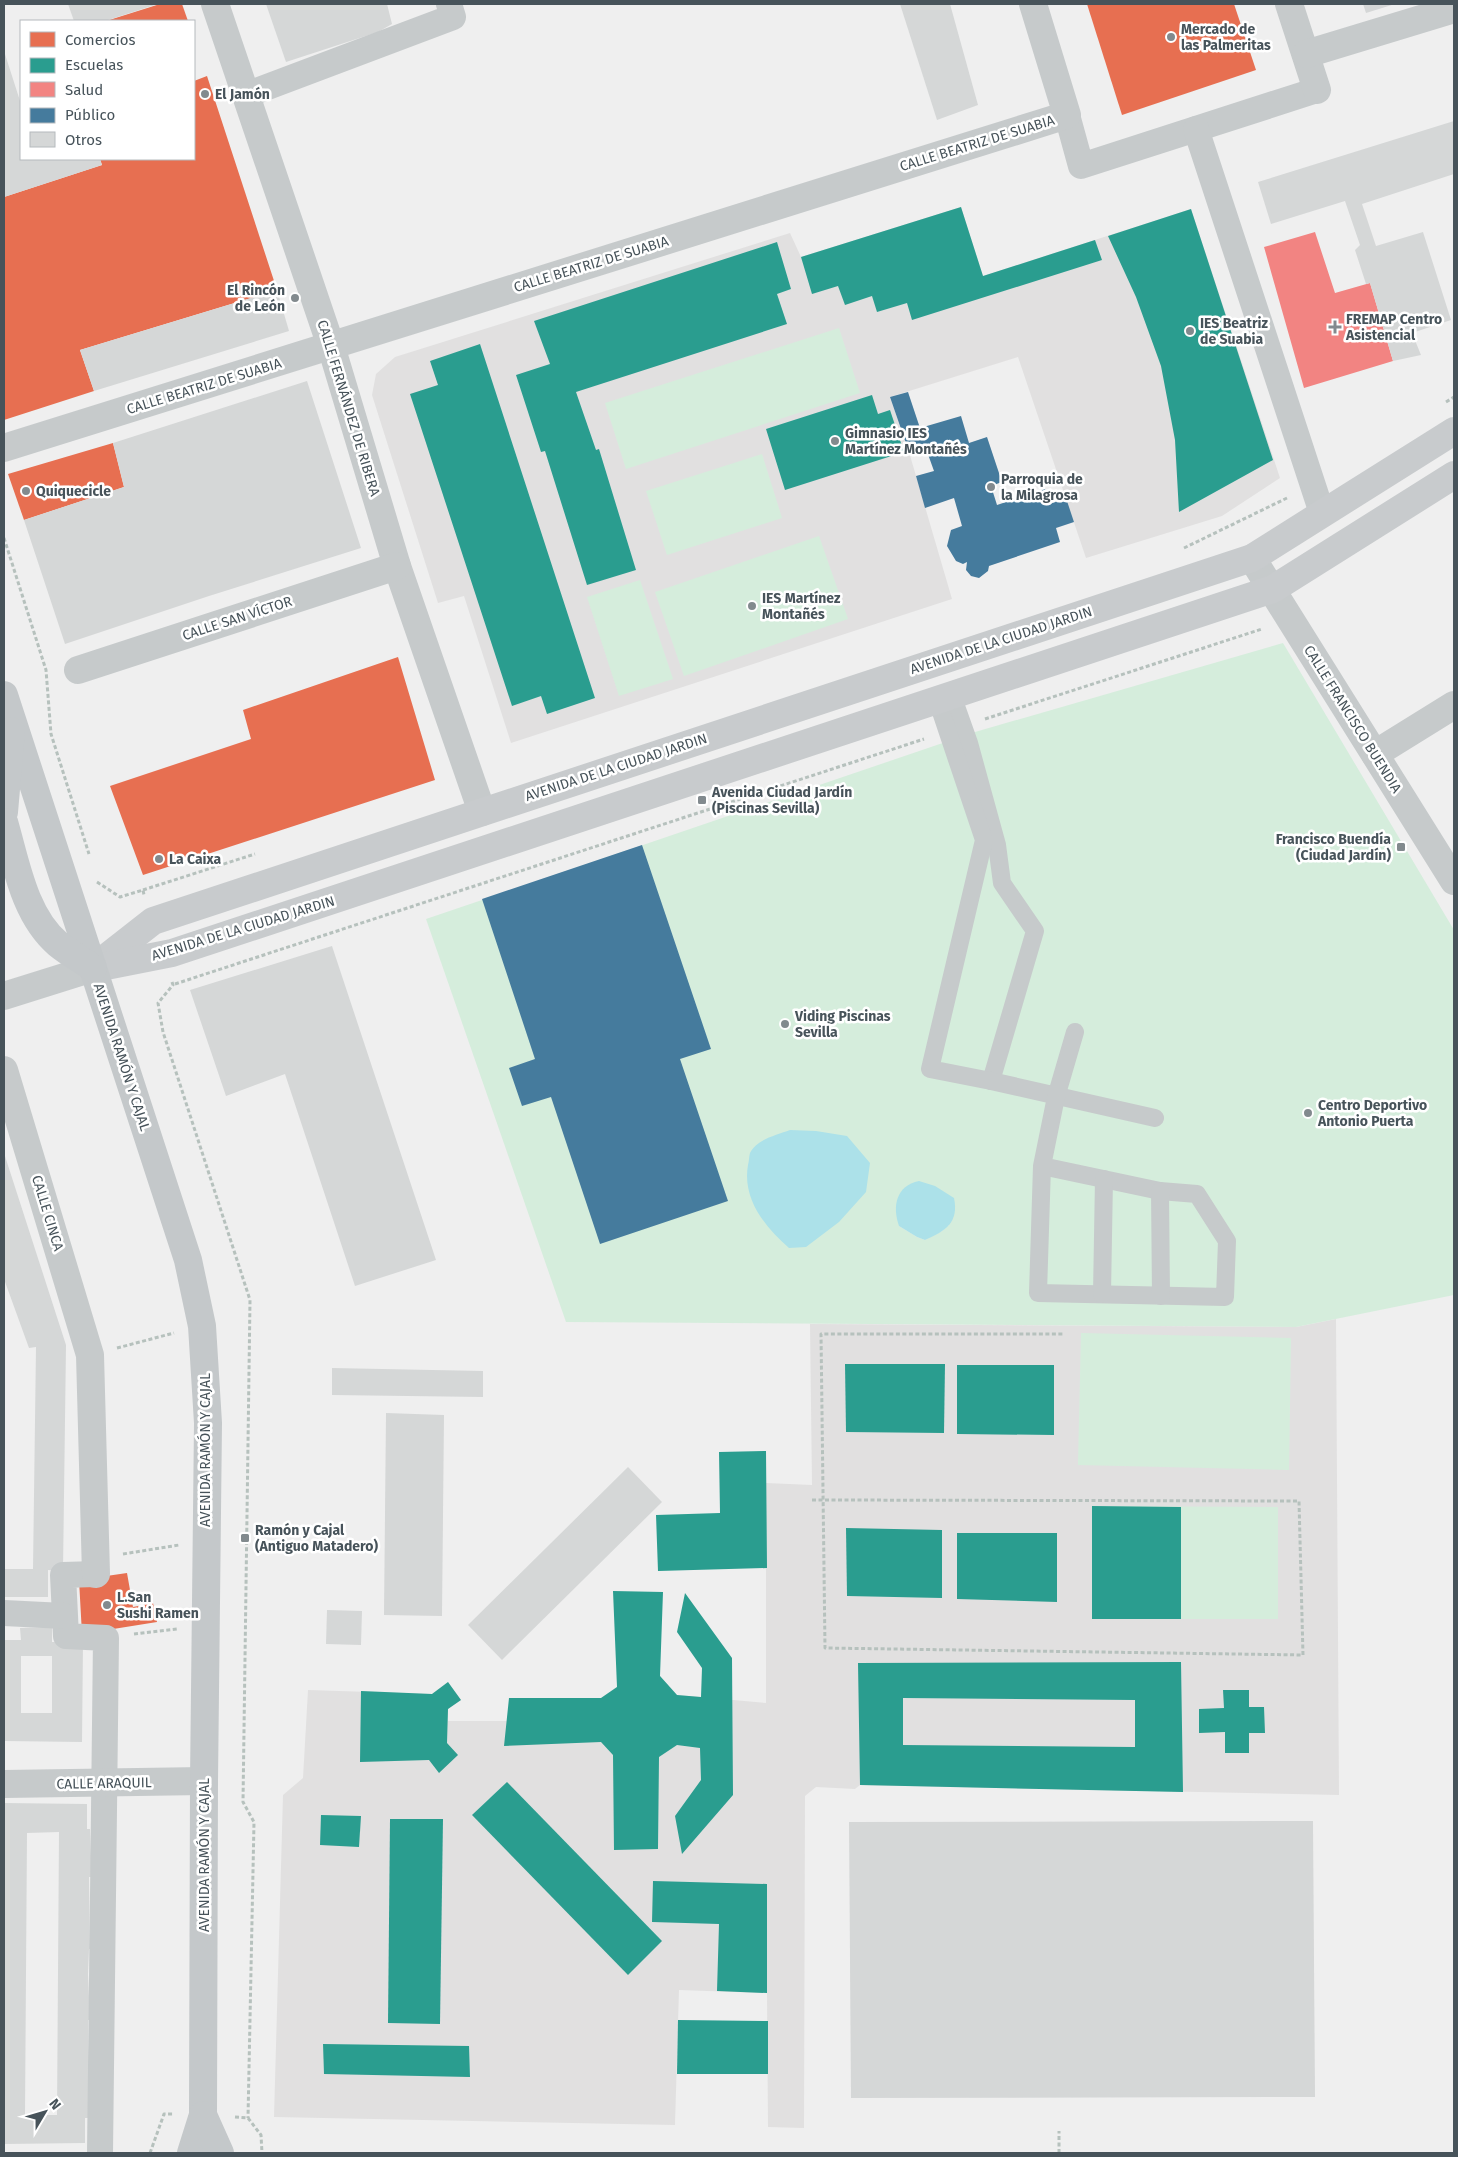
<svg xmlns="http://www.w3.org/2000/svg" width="1458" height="2157" font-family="'Fira Sans',sans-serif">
  <rect width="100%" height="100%" fill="#efefef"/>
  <g fill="#e1e0e0">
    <polygon points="961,207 983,276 1191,209 1280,478 1222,516 1086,558 1018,357 890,397 909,452 952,599 511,743 464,596 438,603 372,395 376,374 395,357 790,233 801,257"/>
    <polygon points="1336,1319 1339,1795 860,1785 855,1789 816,1787 805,1796 804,2128 768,2127 767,1993 679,1990 675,2125 274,2117 283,1795 303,1778 308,1690 432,1694 448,1682 461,1700 448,1709 448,1721 506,1721 601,1698 617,1687 660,1676 677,1695 766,1703 766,1483 812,1485 810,1324 1296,1327"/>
  </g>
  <g fill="#d5eddc" fill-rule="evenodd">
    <polygon points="839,328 860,393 626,469 605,403"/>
    <polygon points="762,454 782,518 667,555 646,491"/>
    <polygon points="819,536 848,619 684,676 655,592"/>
    <polygon points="640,580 673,679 619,696 587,597"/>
    <path d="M1283 643 1454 930V1295L1296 1327 566 1322 426 919 975 732ZM949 1225 942 1231 925 1240 917 1237 899 1226Z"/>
    <polygon points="1081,1333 1291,1338 1289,1470 1078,1465"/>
    <polygon points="1092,1506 1278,1507 1278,1619 1092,1619"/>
  </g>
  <g fill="#ace1e9">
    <path d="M790 1130 816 1131 847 1136 870 1163 866 1192 839 1222 806 1247 789 1248C765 1227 742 1199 748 1165 749 1162 749 1156 750 1153 757 1139 777 1135 790 1130Z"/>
    <path d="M919 1181 935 1186 954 1198C959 1222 946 1231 925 1240L917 1237 899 1226C892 1206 896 1186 919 1181Z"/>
  </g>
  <g fill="#e76f51">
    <polygon points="160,4 182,4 188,21 106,21"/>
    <polygon points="1087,4 1234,4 1256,70 1122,115"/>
    <polygon points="207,76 277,290 80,350 94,391 4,420 4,197 102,165 100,159 194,159 194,81"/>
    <polygon points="113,443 124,487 24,520 8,474"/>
    <polygon points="398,657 435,780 143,875 110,786 251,739 243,710"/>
    <polygon points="127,1573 133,1607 153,1603 157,1622 82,1634 79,1580"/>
  </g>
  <g fill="#2a9d8f" fill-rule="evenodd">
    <polygon points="961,207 983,276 1095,240 1102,260 912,320 907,303 877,312 872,296 845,305 838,286 812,294 801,257"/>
    <polygon points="1191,209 1273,460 1179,512 1175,440 1161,366 1136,297 1108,236"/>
    <polygon points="777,242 791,289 777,294 787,324 576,392 596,450 599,449 636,570 587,585 545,451 541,452 516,375 550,364 534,321"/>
    <polygon points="480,344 595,698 547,714 541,696 512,706 410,394 438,385 430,361"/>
    <polygon points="872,395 878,414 890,410 904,452 785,490 766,429"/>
    <polygon points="845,1364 945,1364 944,1433 846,1432"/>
    <polygon points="957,1365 1054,1365 1054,1435 957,1434"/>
    <polygon points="766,1451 767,1568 658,1571 656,1515 720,1513 719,1452"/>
    <polygon points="1092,1506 1181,1507 1181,1619 1092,1619"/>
    <polygon points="846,1528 942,1530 942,1598 847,1596"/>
    <polygon points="957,1533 1057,1533 1057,1602 957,1599"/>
    <polygon points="613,1591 663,1592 660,1676 677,1695 701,1697 702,1668 677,1632 685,1593 732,1658 733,1795 682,1854 675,1816 701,1780 700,1748 677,1745 659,1757 658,1849 614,1850 613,1755 601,1742 504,1746 509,1698 601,1698 617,1687"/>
    <path d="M1181 1662 1183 1792 860 1785 858 1663ZM903 1698 1135 1700V1747L903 1745Z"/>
    <polygon points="448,1682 461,1700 448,1709 447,1743 458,1755 439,1773 429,1760 360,1762 361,1691 432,1694"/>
    <polygon points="1223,1690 1249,1690 1249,1707 1264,1707 1265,1733 1249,1733 1249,1753 1225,1753 1225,1732 1199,1733 1199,1709 1224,1708"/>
    <polygon points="507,1782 662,1941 628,1975 472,1815"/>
    <polygon points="321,1815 361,1816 359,1847 320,1845"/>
    <polygon points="390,1819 443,1819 440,2024 388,2023"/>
    <polygon points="653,1881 767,1884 767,1993 717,1991 719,1924 652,1922"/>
    <polygon points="678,2020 768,2021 768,2074 677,2074"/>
    <polygon points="323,2044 469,2046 470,2077 324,2074"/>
  </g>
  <polygon fill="#f28482" points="1315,232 1335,293 1370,283 1393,361 1304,388 1264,247"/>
  <g fill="#457b9d">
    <polygon points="908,392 920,428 961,416 969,443 987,437 1002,482 991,486 997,505 1045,489 1049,504 1066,498 1074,522 1056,528 1060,542 989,566 988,571 979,578 971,576 966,570 967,562 963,564 956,561 947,546 951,530 962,526 954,498 925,508 916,476 934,471 925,446 909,452 890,397"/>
    <polygon points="642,845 711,1049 680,1059 728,1201 600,1244 551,1097 522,1106 509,1068 535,1059 482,899"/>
  </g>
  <g fill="#d5d7d7" fill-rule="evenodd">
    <polygon points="68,4 158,4 105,21 74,21"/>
    <polygon points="266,4 387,4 392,24 378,32 286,62"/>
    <polygon points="900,4 950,4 978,105 937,120"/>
    <polygon points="1363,4 1395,4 1366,13"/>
    <polygon points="4,51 21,104 21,159 100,159 102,165 4,197"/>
    <polygon points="1454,121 1454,174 1362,204 1376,246 1423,232 1451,320 1412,333 1421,355 1393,361 1370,283 1366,284 1355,250 1360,245 1345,201 1271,224 1258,182"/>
    <polygon points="277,290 289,331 94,391 80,350"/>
    <polygon points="307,381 361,548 209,596 65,644 24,520 124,487 113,443"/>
    <polygon points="332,946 436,1260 355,1286 285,1074 226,1096 190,990"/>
    <polygon points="4,1153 66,1345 63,1571 48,1570 48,1597 4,1597 4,1569 33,1569 36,1347 29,1348 4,1279"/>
    <polygon points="332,1368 483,1371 483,1397 332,1395"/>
    <polygon points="386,1413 444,1415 442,1616 384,1615"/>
    <polygon points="628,1467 662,1502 502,1660 468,1625"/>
    <polygon points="327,1610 362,1611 361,1645 326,1644"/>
    <path d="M52 1627V1642H83L82 1742 4 1741V1640H21L20 1628ZM21 1656H52V1713H21Z"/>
    <path d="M4 1803 87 1804V1829H90L91 1856V1877H89L90 1949H89L88 1974 90 2020H88V2046L90 2093H88V2118H85V2143L4 2144ZM59 1832 57 2115H25L27 1833Z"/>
    <polygon points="1313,1821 1315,2097 851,2098 849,1822"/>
  </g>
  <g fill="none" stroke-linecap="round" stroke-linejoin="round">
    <g stroke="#b6c1bd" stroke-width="3" stroke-dasharray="4 2.5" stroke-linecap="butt">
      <polyline points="1446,402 1454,397"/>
      <polyline points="4,538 46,670 51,734 89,854"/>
      <polyline points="1184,548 1287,498"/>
      <polyline points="985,719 1262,629"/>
      <polyline points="97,882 120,897 143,890 144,895"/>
      <polyline points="143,890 255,854"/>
      <polyline points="172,982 173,985 158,1003 163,1032 250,1300 243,1802 254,1822 248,2118"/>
      <polyline points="175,984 924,739"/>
      <polyline points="117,1348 174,1333"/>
      <polyline points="812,1500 824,1500 1299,1501 1303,1655 825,1648 821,1334 1064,1334"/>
      <polyline points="123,1554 179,1545"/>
      <polyline points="134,1634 177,1629"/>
      <polyline points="235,2117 248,2118 261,2135 262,2153"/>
      <polyline points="150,2153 164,2114 174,2114"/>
      <polyline points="1059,2153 1059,2131"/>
    </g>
    <g stroke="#c6cacb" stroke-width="18">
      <polyline points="952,695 969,743 997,845 1002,883 1035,931 991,1081"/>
      <polyline points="937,700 984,840 930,1069 991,1081 1155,1118"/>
      <polyline points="1042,1166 1160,1191 1197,1194 1227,1241 1225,1297 1038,1293 1042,1166 1056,1097 1075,1032"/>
      <polyline points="1160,1191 1161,1296"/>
      <polyline points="1102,1294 1104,1179"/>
    </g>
    <g stroke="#c6cacb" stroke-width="26">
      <polyline points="246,95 453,17 449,4"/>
      <polyline points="1067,115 1081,166 1317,90"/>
      <polyline points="1196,129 1322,513"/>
      <polyline points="96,1574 63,1575 66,1636 106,1638 100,2153"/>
      <polyline points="4,1613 64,1616"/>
    </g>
    <g stroke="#c6cacb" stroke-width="28">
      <polyline points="215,4 331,346 397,566 482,812"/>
      <polyline points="1289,4 1317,90"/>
      <polyline points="1306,54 1454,9"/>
      <polyline points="4,448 1067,115 1033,4"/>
      <polyline points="1252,558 1454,881"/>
      <polyline points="78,670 397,566"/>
      <polyline points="1375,754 1454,705"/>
      <polyline points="4,1070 90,1355 96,1574"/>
      <polyline points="4,1784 204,1781"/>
    </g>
    <polyline stroke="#c6cacb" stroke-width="28" points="4,996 93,968"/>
    <g stroke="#c8cbcd" stroke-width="28">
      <polyline points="93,968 153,921 1252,558 1454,431"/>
      <polyline points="96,968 172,953 1273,589 1454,475"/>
    </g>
    <g stroke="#c4c8ca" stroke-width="28">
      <polyline points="4,695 188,1260 202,1326 208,1423 204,1781 203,2115 191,2153"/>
      <polyline points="4,812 11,731"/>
      <path d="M4 822C16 863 24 915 58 944 69 953 82 960 93 968"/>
      <polyline points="203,2115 220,2153"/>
    </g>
  </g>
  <g fill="#828a8e" stroke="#fff" stroke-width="2">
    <circle cx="1171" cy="37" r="5"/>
    <circle cx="205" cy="94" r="5"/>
    <circle cx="295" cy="298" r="5"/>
    <path d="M1332.5 319.5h5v5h5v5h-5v5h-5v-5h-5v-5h5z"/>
    <circle cx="1190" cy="331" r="5"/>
    <circle cx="835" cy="441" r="5"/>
    <circle cx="991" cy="487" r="5"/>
    <circle cx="26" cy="491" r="5"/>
    <circle cx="752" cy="606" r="5"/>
    <rect x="697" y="795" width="10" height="10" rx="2.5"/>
    <rect x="1396" y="842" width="10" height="10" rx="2.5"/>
    <circle cx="159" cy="859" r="5"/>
    <circle cx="785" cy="1024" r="5"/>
    <circle cx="1308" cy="1113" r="5"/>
    <rect x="240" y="1533" width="10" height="10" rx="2.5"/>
    <circle cx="107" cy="1605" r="5"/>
  </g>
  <g text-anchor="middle" stroke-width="5" stroke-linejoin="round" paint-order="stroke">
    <g font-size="14" font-weight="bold" fill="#47535a" stroke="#fff" text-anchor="start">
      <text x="1181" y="34">Mercado de<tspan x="1181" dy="16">las Palmeritas</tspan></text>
      <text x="215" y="99">El Jamón</text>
      <text x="285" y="295" text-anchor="end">El Rincón<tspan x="285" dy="16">de León</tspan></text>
      <text x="1346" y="324">FREMAP Centro<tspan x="1346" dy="16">Asistencial</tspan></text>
      <text x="1200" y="328">IES Beatriz<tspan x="1200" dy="16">de Suabia</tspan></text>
      <text x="845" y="438">Gimnasio IES<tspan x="845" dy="16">Martínez Montañés</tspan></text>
      <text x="1001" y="484">Parroquia de<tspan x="1001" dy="16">la Milagrosa</tspan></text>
      <text x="36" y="496">Quiquecicle</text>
      <text x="762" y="603">IES Martínez<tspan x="762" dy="16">Montañés</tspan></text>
      <text x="712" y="797">Avenida Ciudad Jardín<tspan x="712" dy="16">(Piscinas Sevilla)</tspan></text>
      <text x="1391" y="844" text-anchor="end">Francisco Buendía<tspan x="1391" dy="16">(Ciudad Jardín)</tspan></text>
      <text x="169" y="864">La Caixa</text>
      <text x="795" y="1021">Viding Piscinas<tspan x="795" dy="16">Sevilla</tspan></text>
      <text x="1318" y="1110">Centro Deportivo<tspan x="1318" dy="16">Antonio Puerta</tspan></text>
      <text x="255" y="1535">Ramón y Cajal<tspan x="255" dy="16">(Antiguo Matadero)</tspan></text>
      <text x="117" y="1602">L.San<tspan x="117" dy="16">Sushi Ramen</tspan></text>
    </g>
    <g font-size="14" fill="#47535a" stroke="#fff">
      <text transform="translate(977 143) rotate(-17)" y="5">CALLE BEATRIZ DE SUABIA</text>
      <text transform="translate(591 264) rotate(-17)" y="5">CALLE BEATRIZ DE SUABIA</text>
      <text transform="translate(204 386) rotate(-17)" y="5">CALLE BEATRIZ DE SUABIA</text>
      <text transform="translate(349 408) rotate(73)" y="5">CALLE FERNÁNDEZ DE RIBERA</text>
      <text transform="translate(237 618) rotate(-18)" y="5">CALLE SAN VÍCTOR</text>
      <text transform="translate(1001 640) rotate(-18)" y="5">AVENIDA DE LA CIUDAD JARDIN</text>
      <text transform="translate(1353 719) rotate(58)" y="5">CALLE FRANCISCO BUENDIA</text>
      <text transform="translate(616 767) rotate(-18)" y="5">AVENIDA DE LA CIUDAD JARDIN</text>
      <text transform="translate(243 928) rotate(-17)" y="5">AVENIDA DE LA CIUDAD JARDIN</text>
      <text transform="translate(122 1057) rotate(72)" y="5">AVENIDA RAMÓN Y CAJAL</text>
      <text transform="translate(48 1213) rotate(73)" y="5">CALLE CINCA</text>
      <text transform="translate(205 1450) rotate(-90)" y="5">AVENIDA RAMÓN Y CAJAL</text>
      <text transform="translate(104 1783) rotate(-1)" y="5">CALLE ARAQUIL</text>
      <text transform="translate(204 1855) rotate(-90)" y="5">AVENIDA RAMÓN Y CAJAL</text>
    </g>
  </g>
  <rect width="1458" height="2157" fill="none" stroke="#47535a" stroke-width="10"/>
  <rect x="20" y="20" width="175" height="140" fill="#ffffff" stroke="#b5babd"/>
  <rect x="30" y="32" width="25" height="15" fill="#e76f51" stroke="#b5babd"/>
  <text x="65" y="45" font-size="15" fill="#47535a">Comercios</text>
  <rect x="30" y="58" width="25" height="15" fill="#2a9d8f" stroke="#b5babd"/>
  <text x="65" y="70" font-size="15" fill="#47535a">Escuelas</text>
  <rect x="30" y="82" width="25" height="15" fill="#f28482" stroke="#b5babd"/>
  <text x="65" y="95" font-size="15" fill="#47535a">Salud</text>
  <rect x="30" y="108" width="25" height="15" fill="#457b9d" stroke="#b5babd"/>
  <text x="65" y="120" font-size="15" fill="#47535a">Público</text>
  <rect x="30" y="132" width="25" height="15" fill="#d5d7d7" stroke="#b5babd"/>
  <text x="65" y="145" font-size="15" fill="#47535a">Otros</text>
  <g transform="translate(45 2112) rotate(52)" stroke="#ffffff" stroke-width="4" paint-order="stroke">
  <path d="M0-4L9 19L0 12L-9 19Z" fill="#47535a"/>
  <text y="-8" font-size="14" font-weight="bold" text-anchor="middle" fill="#47535a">N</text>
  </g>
</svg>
